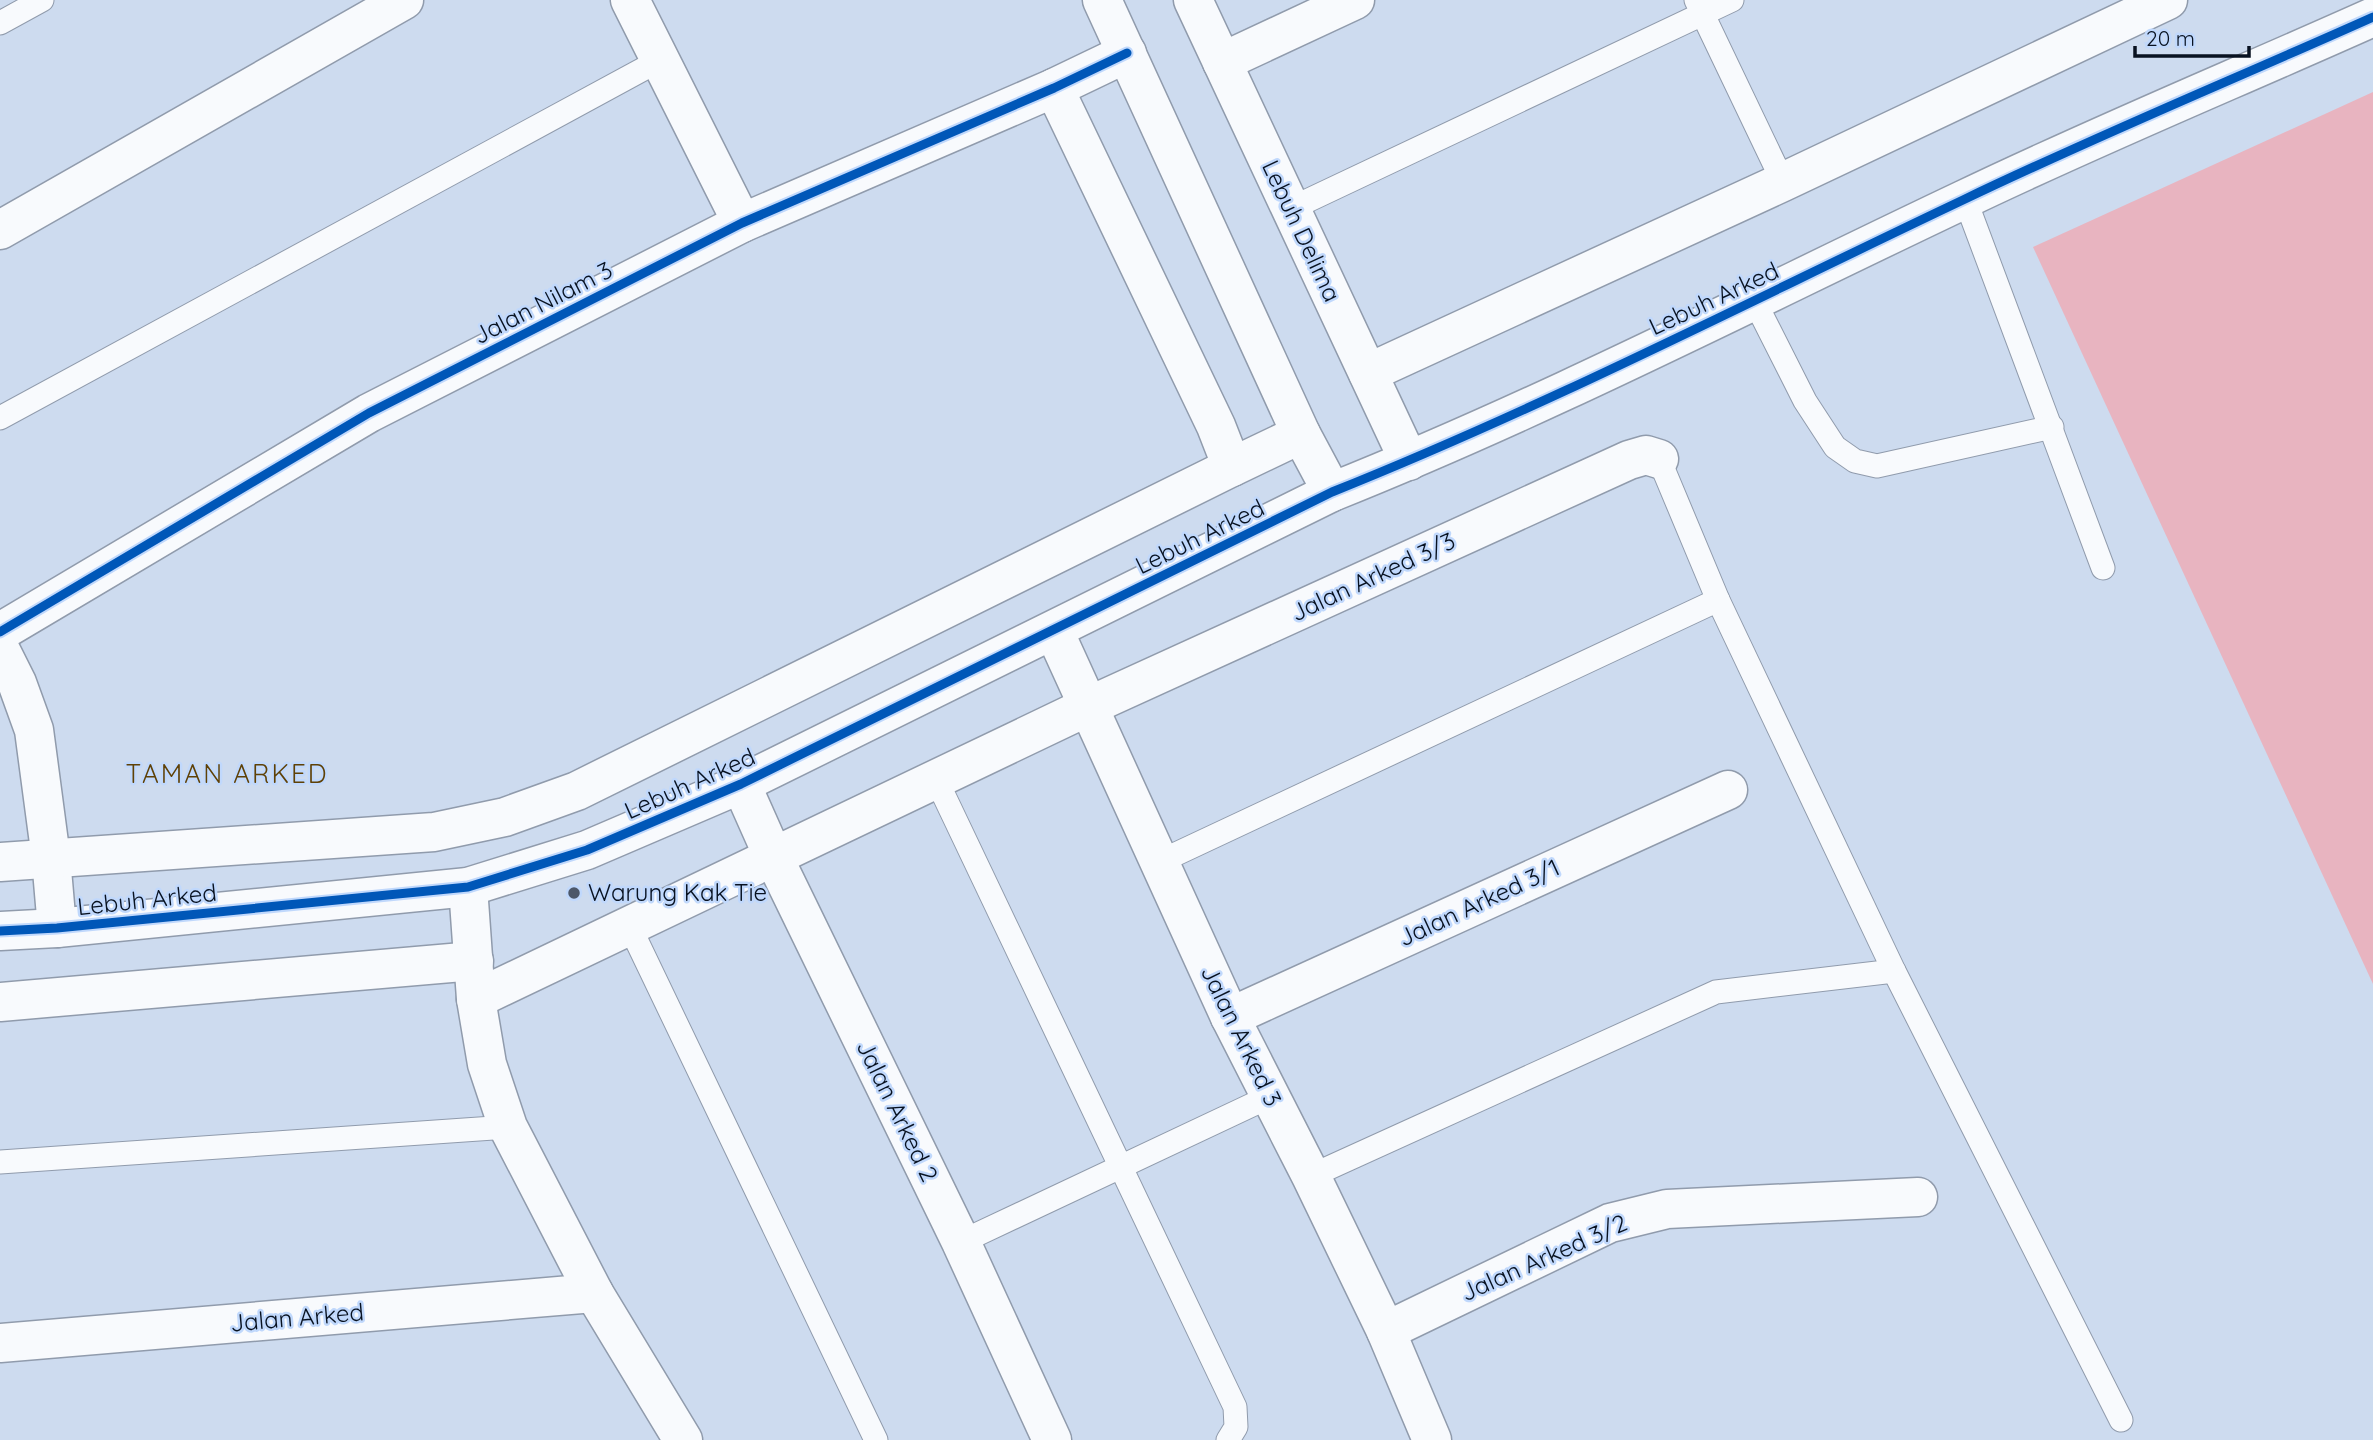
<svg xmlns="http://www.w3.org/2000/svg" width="2373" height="1440" font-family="Quicksand,sans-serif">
  <rect width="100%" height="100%" fill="#cddbef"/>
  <polygon fill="#e8b4c0" points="2373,92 2373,984 2033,247"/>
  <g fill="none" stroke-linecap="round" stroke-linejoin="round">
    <g stroke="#909bac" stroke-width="25">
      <g id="service">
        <polyline points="1696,0 1783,182"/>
        <polyline points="0,23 42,0"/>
        <polyline points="1965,199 2103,568"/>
        <polyline points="1290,209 1732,0"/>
        <polyline points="1755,302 1805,401 1835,447 1855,461 1877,466 2052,427"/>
        <polyline points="0,418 660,60"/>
        <polyline points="1659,459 1718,600 1894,971 2121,1420"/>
        <polyline points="936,779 1235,1407 1236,1427 1228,1440"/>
        <polyline points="1159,862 1718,600"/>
        <polyline points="629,925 876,1440"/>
        <polyline points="0,1162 508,1127"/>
        <polyline points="1311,1176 1716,992 1894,971"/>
        <polyline points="961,1242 1271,1096"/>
      </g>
    </g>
    <g stroke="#909bac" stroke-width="41">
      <g id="minor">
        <polyline points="630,0 742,223"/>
        <polyline points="1102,0 1301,434 1332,492"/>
        <polyline points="1193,0 1409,461"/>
        <polyline points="1222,62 1355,0"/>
        <polyline points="0,230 404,0"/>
        <polyline points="1368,373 1783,182 2168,0"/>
        <polyline points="1232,467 1301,434"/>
        <polyline points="1054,631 1230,1017 1311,1176 1386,1331 1432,1440"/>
        <polyline points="0,632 369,413 742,223 1054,88 1127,53"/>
        <polyline points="0,649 17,683 34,730 51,858 57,928"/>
        <polyline points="741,784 773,856 961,1242 1052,1440"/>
        <polyline points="0,862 434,832 505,817 577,791 1232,467 1216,426 1054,88"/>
        <polyline points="468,887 476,999 487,1064 508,1127 594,1293 683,1440"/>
        <path d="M0 931 57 928 468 887 587 850 741 784 1332 492C1547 406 1754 299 1963 200 2098 135 2237 78 2373 17"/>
        <polyline points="476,999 1089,706 1629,460 1646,455 1659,459"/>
        <polyline points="0,1002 474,961"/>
        <polyline points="1230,1017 1728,790"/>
        <polyline points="1386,1331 1610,1223 1667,1209 1918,1197"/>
        <polyline points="0,1343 594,1293"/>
      </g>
    </g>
    <use href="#service" stroke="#f8fafd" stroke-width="23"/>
    <use href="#minor" stroke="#f8fafd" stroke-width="38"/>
    <g stroke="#c0d8fc" stroke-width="13">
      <g id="cycleway">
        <polyline points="0,632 369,413 742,223 1054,88 1127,53"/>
        <path d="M0 931 57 928 468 887 587 850 741 784 1332 492C1547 406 1754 299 1963 200 2098 135 2237 78 2373 17"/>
      </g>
    </g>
    <use href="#cycleway" stroke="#0057b8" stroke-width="9"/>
  </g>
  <circle fill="#4d5869" stroke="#c0d8fc" stroke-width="2.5" cx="574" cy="893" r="7"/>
  <g text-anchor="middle" stroke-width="5" stroke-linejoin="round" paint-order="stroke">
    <g font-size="24" fill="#081221" stroke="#c0d8fc">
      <text transform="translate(1301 231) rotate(65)" y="8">Lebuh Delima</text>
      <text transform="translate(1714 299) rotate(-25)" y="8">Lebuh Arked</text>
      <text transform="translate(543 303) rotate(-27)" y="8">Jalan Nilam 3</text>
      <text transform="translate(1200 537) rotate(-26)" y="8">Lebuh Arked</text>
      <text transform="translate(1373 577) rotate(-25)" y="8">Jalan Arked 3/3</text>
      <text transform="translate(690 784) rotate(-24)" y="8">Lebuh Arked</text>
      <text transform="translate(147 900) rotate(-6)" y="8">Lebuh Arked</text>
      <text transform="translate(1479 903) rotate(-25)" y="8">Jalan Arked 3/1</text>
      <text transform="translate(1241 1036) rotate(64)" y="8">Jalan Arked 3</text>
      <text transform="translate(897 1111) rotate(64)" y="8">Jalan Arked 2</text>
      <text transform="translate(1544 1258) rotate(-24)" y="8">Jalan Arked 3/2</text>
      <text transform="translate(297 1318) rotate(-5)" y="8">Jalan Arked</text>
    </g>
    <g font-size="24" fill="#081221" stroke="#c0d8fc" text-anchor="start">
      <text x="588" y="901">Warung Kak Tie</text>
    </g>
    <g font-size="26" letter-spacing="2" fill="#5f4106" stroke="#c0d8fc">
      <text x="227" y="783">TAMAN ARKED</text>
    </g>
  </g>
  <path d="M2135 46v10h114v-10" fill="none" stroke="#081221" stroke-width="3.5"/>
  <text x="2146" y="46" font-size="21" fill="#081221" stroke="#c0d8fc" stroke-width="5" paint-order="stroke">20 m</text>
</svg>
